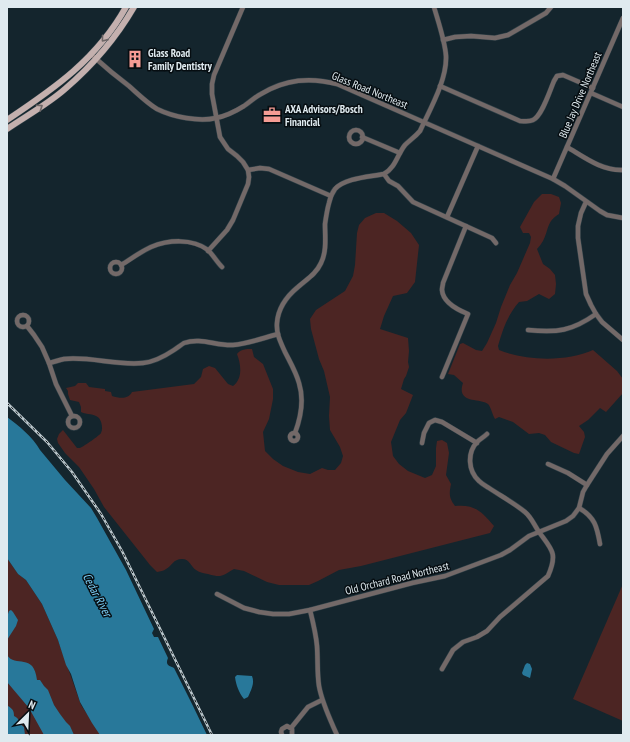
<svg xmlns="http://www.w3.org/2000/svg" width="630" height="742" font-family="'PT Sans Narrow',sans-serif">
  <rect width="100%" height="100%" fill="#14252d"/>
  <g fill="#4c2523">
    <path d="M542 194H551L559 197 561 203 559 214C546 222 549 230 543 241 541 244 539 247 537 249L543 264 550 269 555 275 556 284 555 294 549 299 539 294 527 301 519 302C507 316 503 329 498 346L499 350C525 361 567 362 593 350L617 371 623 379V393L606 412 600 408 588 420 579 426 584 432 585 437 579 454 574 453 551 442 545 435 539 433 529 434 513 422 499 417 495 419C492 414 491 407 488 404 479 398 456 404 463 383L454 375 448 374 460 344 463 343 476 350 482 351 487 343 496 323 501 307 510 285 517 273 530 243 531 237 529 233H523L520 227 534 202Z"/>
    <path d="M376 213H384L397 221 411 233 419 245 415 282 407 293 393 296 384 316 380 329 408 338 409 351 408 362 409 367 406 376 404 379 401 389 413 395 406 413 400 420 391 442 393 456 399 464 408 471 425 478 432 475 436 466V448L437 441 442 440 447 443 449 453 446 475 451 484C449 494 449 498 455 506 475 504 482 512 494 526L490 533 361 566 339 570 318 581 309 585H279L267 582 244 571 234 569C222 576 222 578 208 574 204 573 200 573 196 570 191 567 190 559 182 559 173 559 172 566 166 569 164 571 160 571 157 572L150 565 104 507 94 489 79 467 65 453 58 443 57 439 59 434 63 430 77 448C78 448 79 448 80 448 84 446 99 436 101 433 103 429 102 422 99 418 94 413 87 415 81 412V407L79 402 70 400 68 394V391L66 388 75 386 78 383H86L89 387 105 389V391L111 392 112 396C119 398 128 400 132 392L194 384 201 377 203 369 209 366 215 368 228 384 233 386C243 379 241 364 237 354 241 349 246 349 252 349L254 357 263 364 273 389V399L269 419 263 432 265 451 273 459 283 466 298 472 310 474 322 468 328 470H335L341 463 343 456 340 447 330 430 329 416 330 397 324 371 319 359 311 329 310 319 316 310 345 291 353 276 355 265 357 233 359 225 365 218Z"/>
    <polygon points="7,558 18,574 26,580 42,604 58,640 81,705 101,735 7,735"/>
    <polygon points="623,584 623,721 573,699"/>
  </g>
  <g fill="#28789a">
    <path d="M7 417C18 425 33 437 40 450L65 480 91 508 97 518 126 570 154 629 152 633 154 637H158L168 658C165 665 169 666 174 668L193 706 207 735H100L92 723 80 702 71 674 66 665 58 640 42 604 26 580 18 574 7 558Z"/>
    <polygon points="11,610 13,612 18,620 16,626 7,640 7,617 9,611"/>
    <path d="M7 655C15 668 34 652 37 680H40L44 686 48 690 54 705 60 714 66 722 70 726 74 735H44L29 708 7 682Z"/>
    <polygon points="527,663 530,664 532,669 530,678 523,675 522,673 525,665"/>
    <path d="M237 675 252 676C255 683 251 690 248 697L244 699C239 693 236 685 235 677Z"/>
    <path d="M7 700 8 706C13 709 14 711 14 716 18 718 19 720 20 724L24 727 25 735H7Z"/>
  </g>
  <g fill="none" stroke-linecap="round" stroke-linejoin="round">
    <g stroke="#304148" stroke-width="5.5">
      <g id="minor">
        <polyline points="443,40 455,37 471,36 495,38 508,35 546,13 551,7"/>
        <path d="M94 57C105 67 117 77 129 86 138 94 147 103 157 109 173 117 199 122 216 118 226 116 236 111 244 106 250 102 255 97 261 94 286 79 310 77 337 84L553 179 565 186 600 211 607 215 623 218"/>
        <path d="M440 86 520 121C525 121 529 122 533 120 542 116 550 90 554 81L557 76 563 75 593 88"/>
        <polyline points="591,93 623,107"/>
        <circle cx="356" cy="137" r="7"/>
        <polyline points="362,137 400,153"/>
        <path d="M567 147C584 157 602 171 623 170"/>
        <polyline points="248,170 260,168 269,169 331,196"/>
        <polyline points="384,174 389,181 398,186 413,202 492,238 496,243"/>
        <polyline points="553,179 623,18"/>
        <polyline points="586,202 581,213 578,226 578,238 586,294 591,305 596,314 602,322 623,340"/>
        <polyline points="447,217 478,146"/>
        <polyline points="208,251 227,230 233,220 248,184 249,177 248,170 243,162 237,156 228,149 220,137 212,94 212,84 214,75 243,7"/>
        <circle cx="116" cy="268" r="6"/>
        <path d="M121 265C131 259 140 252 151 247 168 240 192 238 208 250 213 255 217 262 222 267"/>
        <circle cx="23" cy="321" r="6"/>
        <polyline points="27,326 34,335 42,347 49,363 56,384 72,416"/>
        <path d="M528 330C557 333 572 331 596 314"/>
        <path d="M49 363C54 362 59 360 64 359 90 356 117 366 143 363 154 362 165 356 174 350 177 348 181 345 184 343 201 337 216 346 233 345 248 344 263 338 278 334"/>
        <path d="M442 377 468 314C458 310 443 303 442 290 442 287 443 285 443 283L466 226"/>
        <circle cx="74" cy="422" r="6"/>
        <path d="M295 433C301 417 304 399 299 383 296 372 290 362 285 352 281 343 276 334 277 323 278 309 287 296 298 287 307 279 316 274 321 263 327 251 325 237 325 224 326 217 327 210 329 203 330 198 332 193 335 189 345 178 369 177 384 174 396 167 397 155 405 145 410 140 415 137 420 131 430 109 447 80 446 56 445 41 438 21 434 7"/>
        <circle cx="294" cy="437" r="4"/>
        <polyline points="422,443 424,433 429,423 435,420 442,422 477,443"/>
        <polyline points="548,464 568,473 587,485"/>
        <path d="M579 508C595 517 597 527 600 544"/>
        <polyline points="217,594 244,608 259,612 273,614 289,614 310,610 412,583 445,576 501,555 510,550 529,536 566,521 573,516 579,508 583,492 587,485 607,454 623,436"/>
        <path d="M310 610C313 622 316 634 317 646 318 660 317 673 319 686 322 703 330 719 337 735"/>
        <path d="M442 669 453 650 463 642 477 637 487 631 500 617 548 576C558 553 552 550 539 532 534 525 532 518 525 512 514 503 501 496 489 488 486 486 482 484 479 481 468 471 467 453 477 442 480 439 484 437 487 434"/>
        <polyline points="291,728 308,707 322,700"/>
        <polyline points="282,735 281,732 282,729 287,726 292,729 292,735"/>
      </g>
    </g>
    <g stroke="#304148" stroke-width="7">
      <g id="major">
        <path d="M7 120C55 88 97 59 126 7"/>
        <path d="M7 129C26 116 48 104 65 89 93 65 116 38 134 7"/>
      </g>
    </g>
    <use href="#minor" stroke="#736968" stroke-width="4.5"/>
    <use href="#major" stroke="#c4b0ae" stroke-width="6"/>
    <g stroke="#bbc7cc" stroke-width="2.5">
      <polyline id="rail" points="7,403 47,442 72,472 101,514 122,551 212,735"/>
    </g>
    <use href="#rail" stroke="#060d11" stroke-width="1" stroke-dasharray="3" stroke-linecap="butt"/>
  </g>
  <defs><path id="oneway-chevron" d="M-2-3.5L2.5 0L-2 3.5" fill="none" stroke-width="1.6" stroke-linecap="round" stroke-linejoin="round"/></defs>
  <g stroke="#6e6767">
    <use href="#oneway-chevron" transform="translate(104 39) rotate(129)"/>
    <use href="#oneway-chevron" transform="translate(40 107) rotate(-34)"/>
  </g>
  <defs>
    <g id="building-bare" transform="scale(1.38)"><path d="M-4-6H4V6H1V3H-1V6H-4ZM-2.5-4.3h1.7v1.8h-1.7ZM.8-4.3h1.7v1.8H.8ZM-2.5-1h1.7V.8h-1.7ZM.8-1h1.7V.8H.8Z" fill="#f59c94" stroke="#060d11" stroke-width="2.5" paint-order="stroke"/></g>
    <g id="office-bare" transform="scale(1.38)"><path d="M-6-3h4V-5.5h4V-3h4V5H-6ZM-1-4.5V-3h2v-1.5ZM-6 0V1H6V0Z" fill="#f59c94" stroke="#060d11" stroke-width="2.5" paint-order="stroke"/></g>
  </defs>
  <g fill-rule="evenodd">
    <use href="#building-bare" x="135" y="59"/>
    <use href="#office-bare" x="272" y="115"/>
  </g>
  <g text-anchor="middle" stroke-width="3" stroke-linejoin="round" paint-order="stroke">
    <g font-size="11" font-weight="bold" fill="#dfeaef" stroke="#060d11" text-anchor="start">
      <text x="148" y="57">Glass Road<tspan x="148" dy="13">Family Dentistry</tspan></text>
      <text x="285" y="113">AXA Advisors/Bosch<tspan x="285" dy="13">Financial</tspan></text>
    </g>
    <g font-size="11" fill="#dfeaef" stroke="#060d11">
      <text transform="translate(370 90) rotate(22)" y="4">Glass Road Northeast</text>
      <text transform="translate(580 95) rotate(-67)" y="4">Blue Jay Drive Northeast</text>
      <text transform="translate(397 578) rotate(-14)" y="4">Old Orchard Road Northeast</text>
    </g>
    <g font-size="12" font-style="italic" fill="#7accf4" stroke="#060d11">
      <text transform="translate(97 595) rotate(62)" y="4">Cedar River</text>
    </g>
  </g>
  <rect width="630" height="742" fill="none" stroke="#dfeaef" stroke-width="16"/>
  <g transform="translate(28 714) rotate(24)" stroke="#060d11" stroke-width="3" paint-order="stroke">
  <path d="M0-3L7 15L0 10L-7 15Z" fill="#dfeaef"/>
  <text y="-6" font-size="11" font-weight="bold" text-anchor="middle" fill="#dfeaef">N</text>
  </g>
</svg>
